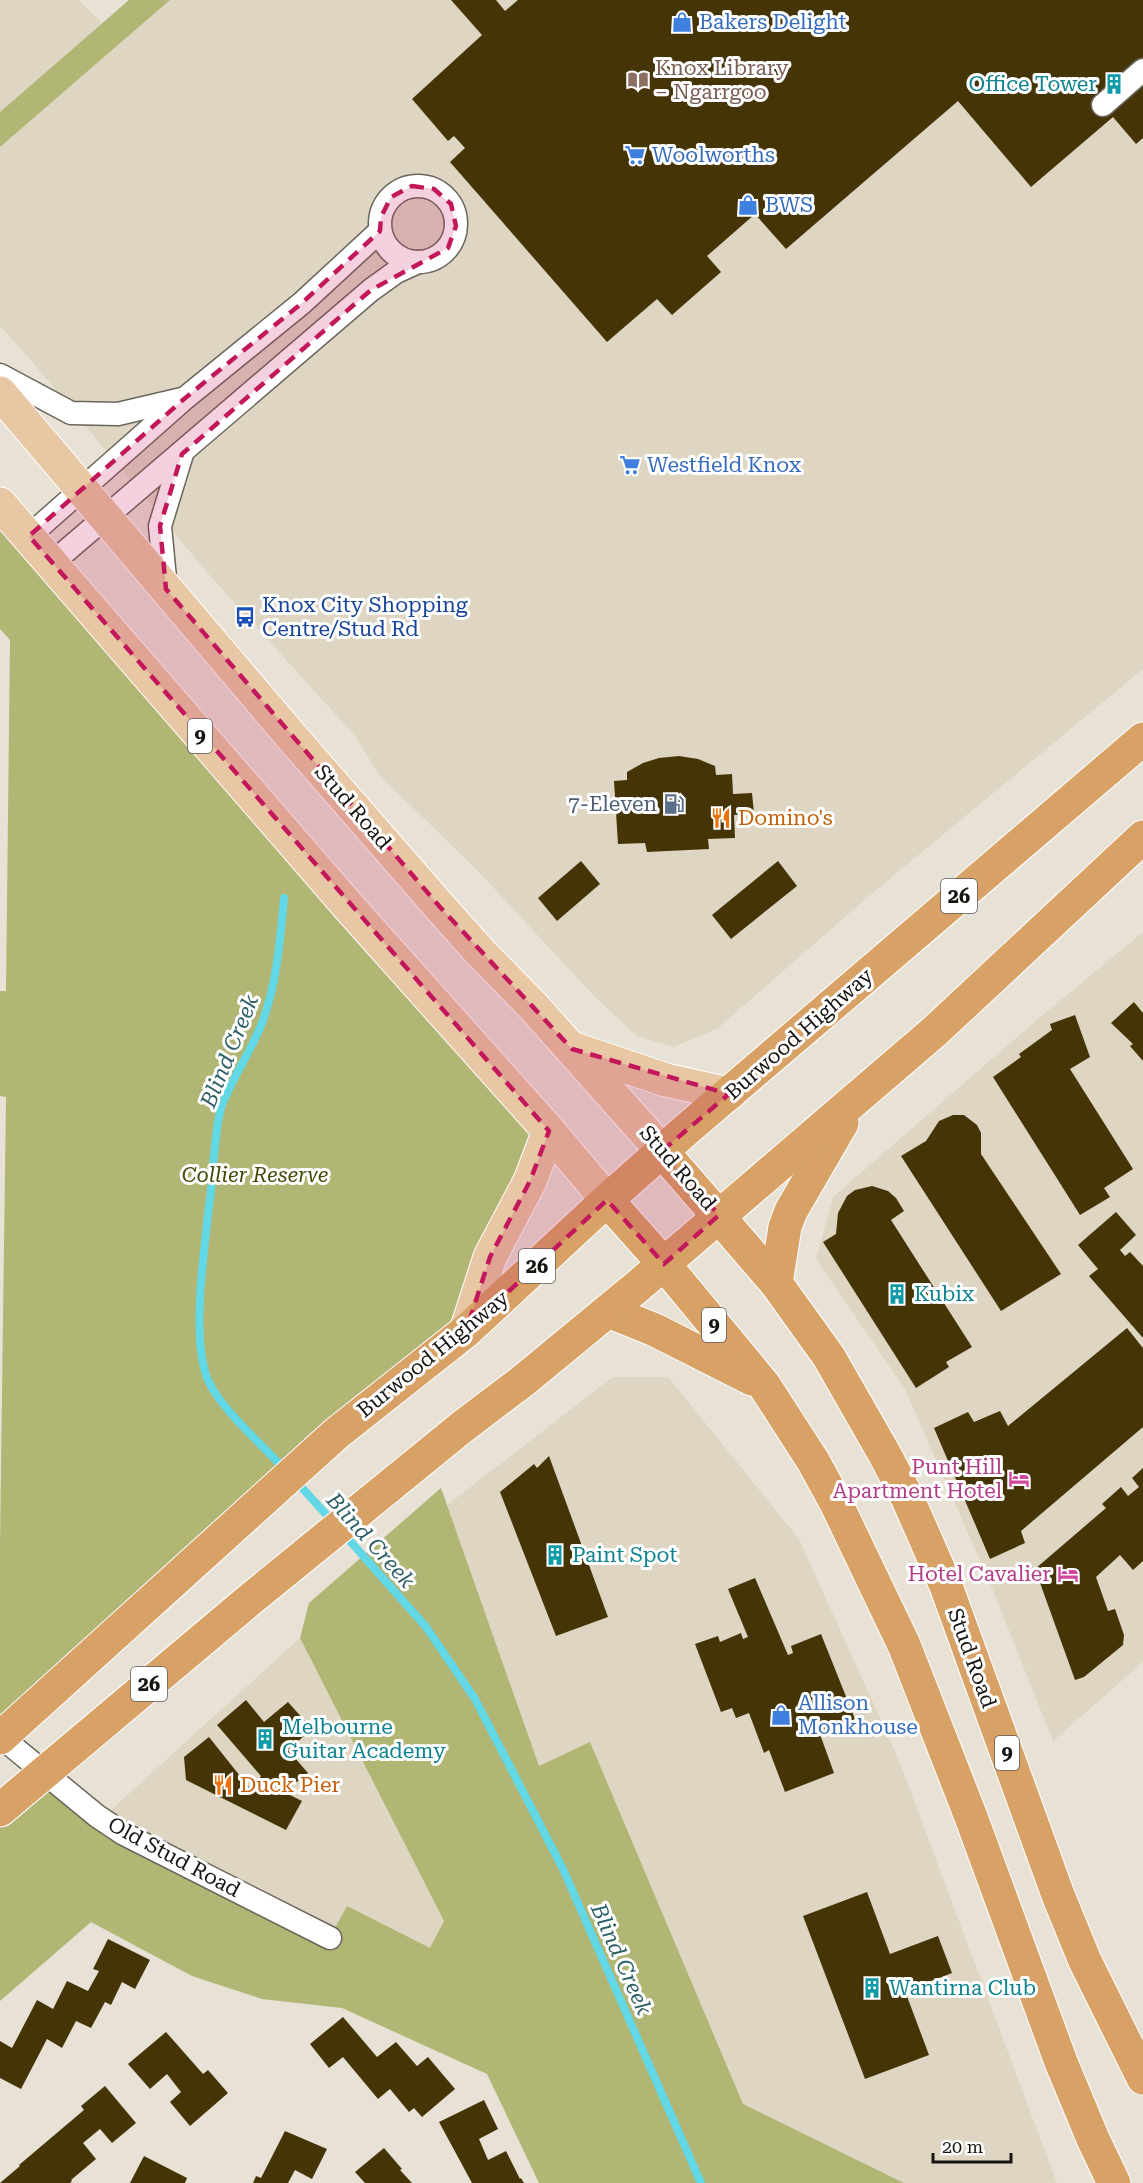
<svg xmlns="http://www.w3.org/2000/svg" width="1143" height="2183" font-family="'Roboto Serif',serif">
  <rect width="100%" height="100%" fill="#e7e2d5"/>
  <g fill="#ded6c2">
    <polygon points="0,0 79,0 102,23 0,112"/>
    <polygon points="170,0 1143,0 1143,669 869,896 718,1028 674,1047 637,1036 595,997 476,869 380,776 355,736 205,570 30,359 0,326 0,147"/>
    <polygon points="1143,932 1143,1662 1053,1741 990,1583 905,1389 816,1259 833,1197 1038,1019"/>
    <polygon points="613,1377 668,1377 799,1539 898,1758 1057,2183 904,2183 743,2104 590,1742 539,1766 447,1505"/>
    <polygon points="300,1638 444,1921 430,1949 347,1907 330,1938 101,1819"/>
  </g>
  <g fill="#b1b674">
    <polygon points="129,0 170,0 0,147 0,112"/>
    <polygon points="0,504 549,1131 466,1331 0,1738 0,1545 6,1097 0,1096 0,991 6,991 10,640 0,629"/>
    <polygon points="441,1488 539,1766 590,1742 743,2104 904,2183 539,2183 487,2074 342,2008 262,1999 192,1976 91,1922 0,2001 0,1810 44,1773 97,1816 330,1937 347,1906 430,1948 444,1921 300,1638 309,1603"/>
  </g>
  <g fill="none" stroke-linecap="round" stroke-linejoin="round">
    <g stroke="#62d7e5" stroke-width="8">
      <path d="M284 898C280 941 277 983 262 1023 251 1051 233 1077 222 1105 215 1125 214 1160 212 1181 207 1231 189 1336 208 1380 221 1410 262 1444 284 1469"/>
      <polyline points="295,1480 333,1522"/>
      <polyline points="343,1533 426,1627 475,1699 563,1869 701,2183"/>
    </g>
  </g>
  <g fill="#443406">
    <polygon points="451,0 496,0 505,11 518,0 1143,0 1143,138 1136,144 1113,117 1031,187 958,101 786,249 755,214 707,256 721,272 672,315 657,299 607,342 450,162 465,148 454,136 448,141 412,99 482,35"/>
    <polygon points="679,756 698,759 715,766 716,775 732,774 733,794 752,793 754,813 734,815 735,838 708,839 709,849 647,852 645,843 618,844 614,781 627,780 627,772 643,763 659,758"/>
    <polygon points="581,861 600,884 557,921 538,898"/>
    <polygon points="778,861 797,886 731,939 712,915"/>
    <polygon points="1134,1002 1143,1013 1143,1061 1130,1046 1133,1044 1111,1023"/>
    <polygon points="1075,1015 1090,1057 1070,1069 1133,1169 1104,1188 1110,1197 1080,1215 993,1077 1021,1057 1019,1054 1052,1030 1050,1024"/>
    <polygon points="953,1115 964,1115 977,1125 981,1133 981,1154 1061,1274 1001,1311 901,1156 926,1141 939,1121"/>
    <polygon points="872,1186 888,1191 896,1198 904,1211 891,1220 972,1347 946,1362 949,1367 916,1388 823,1242 836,1234 838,1213 847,1196 855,1190"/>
    <polygon points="1116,1212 1136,1235 1120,1250 1125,1256 1130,1252 1143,1266 1143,1338 1089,1276 1098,1269 1078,1245"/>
    <polygon points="1127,1328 1143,1348 1143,1427 1021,1531 1025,1543 990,1559 934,1428 968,1412 974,1422 1000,1411 1008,1426"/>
    <polygon points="549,1456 608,1617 556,1636 500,1492 534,1464 537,1468"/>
    <polygon points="1143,1468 1143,1561 1133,1570 1120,1555 1096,1577 1108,1611 1115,1609 1124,1635 1123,1645 1084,1677 1075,1680 1035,1569 1106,1508 1102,1504 1121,1487 1128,1496 1139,1487 1132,1478"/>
    <polygon points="755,1578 788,1655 793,1653 791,1646 821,1634 855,1719 824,1732 822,1724 817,1726 834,1773 785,1792 769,1750 764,1753 749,1713 736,1718 732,1708 721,1712 695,1644 718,1636 720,1642 741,1633 743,1639 748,1637 728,1589"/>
    <polygon points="246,1700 264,1722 288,1702 312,1729 288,1750 308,1773 293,1785 288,1794 302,1801 286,1830 186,1780 184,1757 209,1737 252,1791 261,1776 217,1725"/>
    <polygon points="867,1892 890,1954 938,1936 952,1973 905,1991 929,2055 865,2079 803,1916"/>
    <polygon points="108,1939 150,1960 135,1989 122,1982 111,2005 105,2002 91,2028 76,2021 62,2048 47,2039 21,2089 0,2078 0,2041 12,2048 37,2000 53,2009 67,1981 88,1991 99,1971 93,1969"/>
    <polygon points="343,2017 377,2057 396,2042 417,2066 428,2057 455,2089 422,2117 414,2108 409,2112 390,2089 378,2099 343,2057 329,2068 310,2044"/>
    <polygon points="166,2032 203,2074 208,2070 228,2093 190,2126 170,2102 181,2092 167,2074 150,2089 128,2064"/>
    <polygon points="105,2086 136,2123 112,2143 100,2129 83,2143 96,2159 71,2180 72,2181 70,2183 0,2183 20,2166 19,2165 84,2110 81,2106"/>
    <polygon points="484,2100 498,2129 479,2139 488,2160 506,2151 520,2179 521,2178 524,2183 472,2183 439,2122"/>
    <polygon points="285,2131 327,2149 312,2179 295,2170 288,2183 253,2183 256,2176 261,2178"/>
    <polygon points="384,2148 402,2169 400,2170 412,2183 365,2183 355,2172"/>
    <polygon points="144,2156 187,2178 185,2183 130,2183"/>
  </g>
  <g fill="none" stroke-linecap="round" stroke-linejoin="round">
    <g stroke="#6b665b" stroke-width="25">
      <g id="street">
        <polyline points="1103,105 1143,70"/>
        <circle cx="418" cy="224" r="38"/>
        <polyline points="0,375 71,413 118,414 182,399"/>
        <polyline points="29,536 184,399 302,303 380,231"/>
        <polyline points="52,563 371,290 396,272 418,262"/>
        <polyline points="166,589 160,526 182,454"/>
        <polyline points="1,1737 97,1816 124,1834 330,1938"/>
      </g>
    </g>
    <g stroke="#fff" stroke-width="35">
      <g id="primary">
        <polyline points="0,393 291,736 440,907 481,953 533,1006 662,1151"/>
        <polyline points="0,504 349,907 549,1131 607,1200"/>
        <polyline points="574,1049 666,1080 729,1094"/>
        <polyline points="466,1331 490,1257 530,1181 549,1131"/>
      </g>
    </g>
    <g stroke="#fff" stroke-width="35">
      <g id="highway">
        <polyline points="662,1151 776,1283 829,1357 885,1455 907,1497 946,1586 1058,1895 1085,1961 1143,2078"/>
        <polyline points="607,1200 664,1264 764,1385 813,1461 836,1503 904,1645 971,1817 1061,2062 1093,2139 1114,2183"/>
        <polyline points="776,1283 785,1227 791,1211 842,1123"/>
        <polyline points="608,1311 655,1330 752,1379"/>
        <polyline points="0,1738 337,1433 466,1331 607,1200 687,1129 1143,739"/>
        <polyline points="0,1810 247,1602 462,1427 524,1380 638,1286 935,1031 1143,837"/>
      </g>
    </g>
    <use href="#street" stroke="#fff" stroke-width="22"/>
    <use href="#primary" stroke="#e8c7a4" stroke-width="33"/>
    <use href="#highway" stroke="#d8a267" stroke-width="33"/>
  </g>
  <path fill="#c2185b" fill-opacity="0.2" stroke="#c2185b" stroke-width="4.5" stroke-dasharray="12 8" stroke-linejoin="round" d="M412 186 434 189 451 204 456 226 448 248 371 290 182 454 160 526 166 589 440 907 572 1049 729 1094 662 1151 719 1215 664 1264 607 1200 466 1331 490 1257 530 1181 549 1131 29 536 184 399 302 303 380 231 381 217 391 197Z"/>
  <defs>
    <g id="shop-bare" transform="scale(1.62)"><path d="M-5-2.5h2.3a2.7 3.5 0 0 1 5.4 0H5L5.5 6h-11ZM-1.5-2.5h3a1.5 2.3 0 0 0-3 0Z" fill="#3f7fe0" stroke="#fff" stroke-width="2.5" paint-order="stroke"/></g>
    <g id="library-bare" transform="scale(1.62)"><path d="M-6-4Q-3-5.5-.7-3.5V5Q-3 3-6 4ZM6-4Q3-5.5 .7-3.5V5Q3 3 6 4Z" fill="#8d6e63" stroke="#fff" stroke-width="2.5" paint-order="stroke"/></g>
    <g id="building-bare" transform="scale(1.62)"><path d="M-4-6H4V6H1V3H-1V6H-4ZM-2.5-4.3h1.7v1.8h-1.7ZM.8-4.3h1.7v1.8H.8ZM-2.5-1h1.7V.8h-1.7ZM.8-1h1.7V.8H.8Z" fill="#0f9aa8" stroke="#fff" stroke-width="2.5" paint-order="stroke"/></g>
    <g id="supermarket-bare" transform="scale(1.62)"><path d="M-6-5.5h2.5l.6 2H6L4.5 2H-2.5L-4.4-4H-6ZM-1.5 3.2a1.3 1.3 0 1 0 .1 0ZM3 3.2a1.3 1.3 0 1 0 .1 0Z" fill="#3f7fe0" stroke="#fff" stroke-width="2.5" paint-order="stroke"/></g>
    <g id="bus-bare" transform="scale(1.62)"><path d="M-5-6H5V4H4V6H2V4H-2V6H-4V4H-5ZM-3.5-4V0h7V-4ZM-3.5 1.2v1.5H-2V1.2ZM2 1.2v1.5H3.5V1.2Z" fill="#1a4fb4" stroke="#fff" stroke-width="2.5" paint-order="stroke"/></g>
    <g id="fuel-bare" transform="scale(1.62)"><path d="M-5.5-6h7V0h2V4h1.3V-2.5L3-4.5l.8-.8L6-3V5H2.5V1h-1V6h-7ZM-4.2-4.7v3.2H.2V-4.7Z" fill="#5c6f8a" stroke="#fff" stroke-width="2.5" paint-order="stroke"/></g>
    <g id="restaurant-bare" transform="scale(1.62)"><path d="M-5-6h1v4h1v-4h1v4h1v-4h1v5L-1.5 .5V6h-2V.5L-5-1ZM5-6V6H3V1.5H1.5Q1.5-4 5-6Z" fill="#e8710a" stroke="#fff" stroke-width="2.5" paint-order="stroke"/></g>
    <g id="hotel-bare" transform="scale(1.62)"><path d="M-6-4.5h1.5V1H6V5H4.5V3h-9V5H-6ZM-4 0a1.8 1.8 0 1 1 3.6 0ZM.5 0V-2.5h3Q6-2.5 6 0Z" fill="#d1479c" stroke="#fff" stroke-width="2.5" paint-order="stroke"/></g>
  </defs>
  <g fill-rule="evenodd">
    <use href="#shop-bare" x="682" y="22"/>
    <use href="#library-bare" x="638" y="80"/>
    <use href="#building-bare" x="1114" y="84"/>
    <use href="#supermarket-bare" x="635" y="155"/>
    <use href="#shop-bare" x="748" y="205"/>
    <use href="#supermarket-bare" x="630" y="465"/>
    <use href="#bus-bare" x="245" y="617"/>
    <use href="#fuel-bare" x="674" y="804"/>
    <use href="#restaurant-bare" x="721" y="818"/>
    <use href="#building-bare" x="897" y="1294"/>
    <use href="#hotel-bare" x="1019" y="1479"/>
    <use href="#building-bare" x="555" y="1555"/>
    <use href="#hotel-bare" x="1068" y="1574"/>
    <use href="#shop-bare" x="781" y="1715"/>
    <use href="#building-bare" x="265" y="1739"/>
    <use href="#restaurant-bare" x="223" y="1785"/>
    <use href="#building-bare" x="872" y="1988"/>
  </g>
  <g text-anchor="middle" stroke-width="6" stroke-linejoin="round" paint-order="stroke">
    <g fill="#fff" stroke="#5d5b58" stroke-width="1.5">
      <rect x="188" y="719" width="24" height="34" rx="4.5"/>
      <rect x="941" y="879" width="36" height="34" rx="4.5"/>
      <rect x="519" y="1249" width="36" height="34" rx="4.5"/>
      <rect x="702" y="1308" width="24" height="34" rx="4.5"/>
      <rect x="131" y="1667" width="36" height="34" rx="4.5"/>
      <rect x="995" y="1736" width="24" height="34" rx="4.5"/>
    </g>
    <g font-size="20" font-weight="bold" fill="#171510">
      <text x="200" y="743">9</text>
      <text x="959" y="903">26</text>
      <text x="537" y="1273">26</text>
      <text x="714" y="1332">9</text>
      <text x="149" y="1691">26</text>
      <text x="1007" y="1760">9</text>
    </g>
    <g font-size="21" fill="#366cbe" stroke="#fff" text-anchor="start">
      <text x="699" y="29">Bakers Delight</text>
      <text x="652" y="162">Woolworths</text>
      <text x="765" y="212">BWS</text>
      <text x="647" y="472">Westfield Knox</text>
      <text x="798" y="1710">Allison<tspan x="798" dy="24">Monkhouse</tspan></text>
    </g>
    <g font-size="21" fill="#785e54" stroke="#fff" text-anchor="start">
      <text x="655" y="75">Knox Library<tspan x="655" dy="24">– Ngarrgoo</tspan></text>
    </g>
    <g font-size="21" fill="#0d838f" stroke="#fff" text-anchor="start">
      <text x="1097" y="91" text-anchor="end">Office Tower</text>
      <text x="914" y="1301">Kubix</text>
      <text x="572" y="1562">Paint Spot</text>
      <text x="282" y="1734">Melbourne<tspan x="282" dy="24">Guitar Academy</tspan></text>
      <text x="889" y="1995">Wantirna Club</text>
    </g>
    <g font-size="21" fill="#164399" stroke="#fff" text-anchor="start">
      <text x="262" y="612">Knox City Shopping<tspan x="262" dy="24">Centre/Stud Rd</tspan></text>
    </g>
    <g font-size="21" fill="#4e5e75" stroke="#fff" text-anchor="end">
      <text x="657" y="811">7-Eleven</text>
    </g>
    <g font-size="21" fill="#171510" stroke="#fff">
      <text transform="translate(353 807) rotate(49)" y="7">Stud Road</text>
      <text transform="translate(799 1034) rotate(-41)" y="7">Burwood Highway</text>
      <text transform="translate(678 1168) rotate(49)" y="7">Stud Road</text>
      <text transform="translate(433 1354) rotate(-39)" y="7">Burwood Highway</text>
      <text transform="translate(972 1658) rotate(70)" y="7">Stud Road</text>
      <text transform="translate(174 1857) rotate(28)" y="7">Old Stud Road</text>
    </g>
    <g font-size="21" fill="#c56008" stroke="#fff" text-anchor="start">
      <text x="738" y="825">Domino's</text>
      <text x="240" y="1792">Duck Pier</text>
    </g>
    <g font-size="21" font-style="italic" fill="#474908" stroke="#fff">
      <text x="255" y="1182">Collier Reserve</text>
    </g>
    <g font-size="21" fill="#b23c85" stroke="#fff" text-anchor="end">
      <text x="1002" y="1474">Punt Hill<tspan x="1002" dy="24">Apartment Hotel</tspan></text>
      <text x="1051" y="1581">Hotel Cavalier</text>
    </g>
    <g font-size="22" font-style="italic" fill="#2e6066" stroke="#fff">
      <text transform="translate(229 1051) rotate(-68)" y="8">Blind Creek</text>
      <text transform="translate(371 1540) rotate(48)" y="8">Blind Creek</text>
      <text transform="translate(622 1959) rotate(66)" y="8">Blind Creek</text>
    </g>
  </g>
  <path d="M933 2153v9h78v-9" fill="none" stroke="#171510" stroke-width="3"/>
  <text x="942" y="2153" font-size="18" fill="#171510" stroke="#ffffff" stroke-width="4.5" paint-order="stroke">20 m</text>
</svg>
